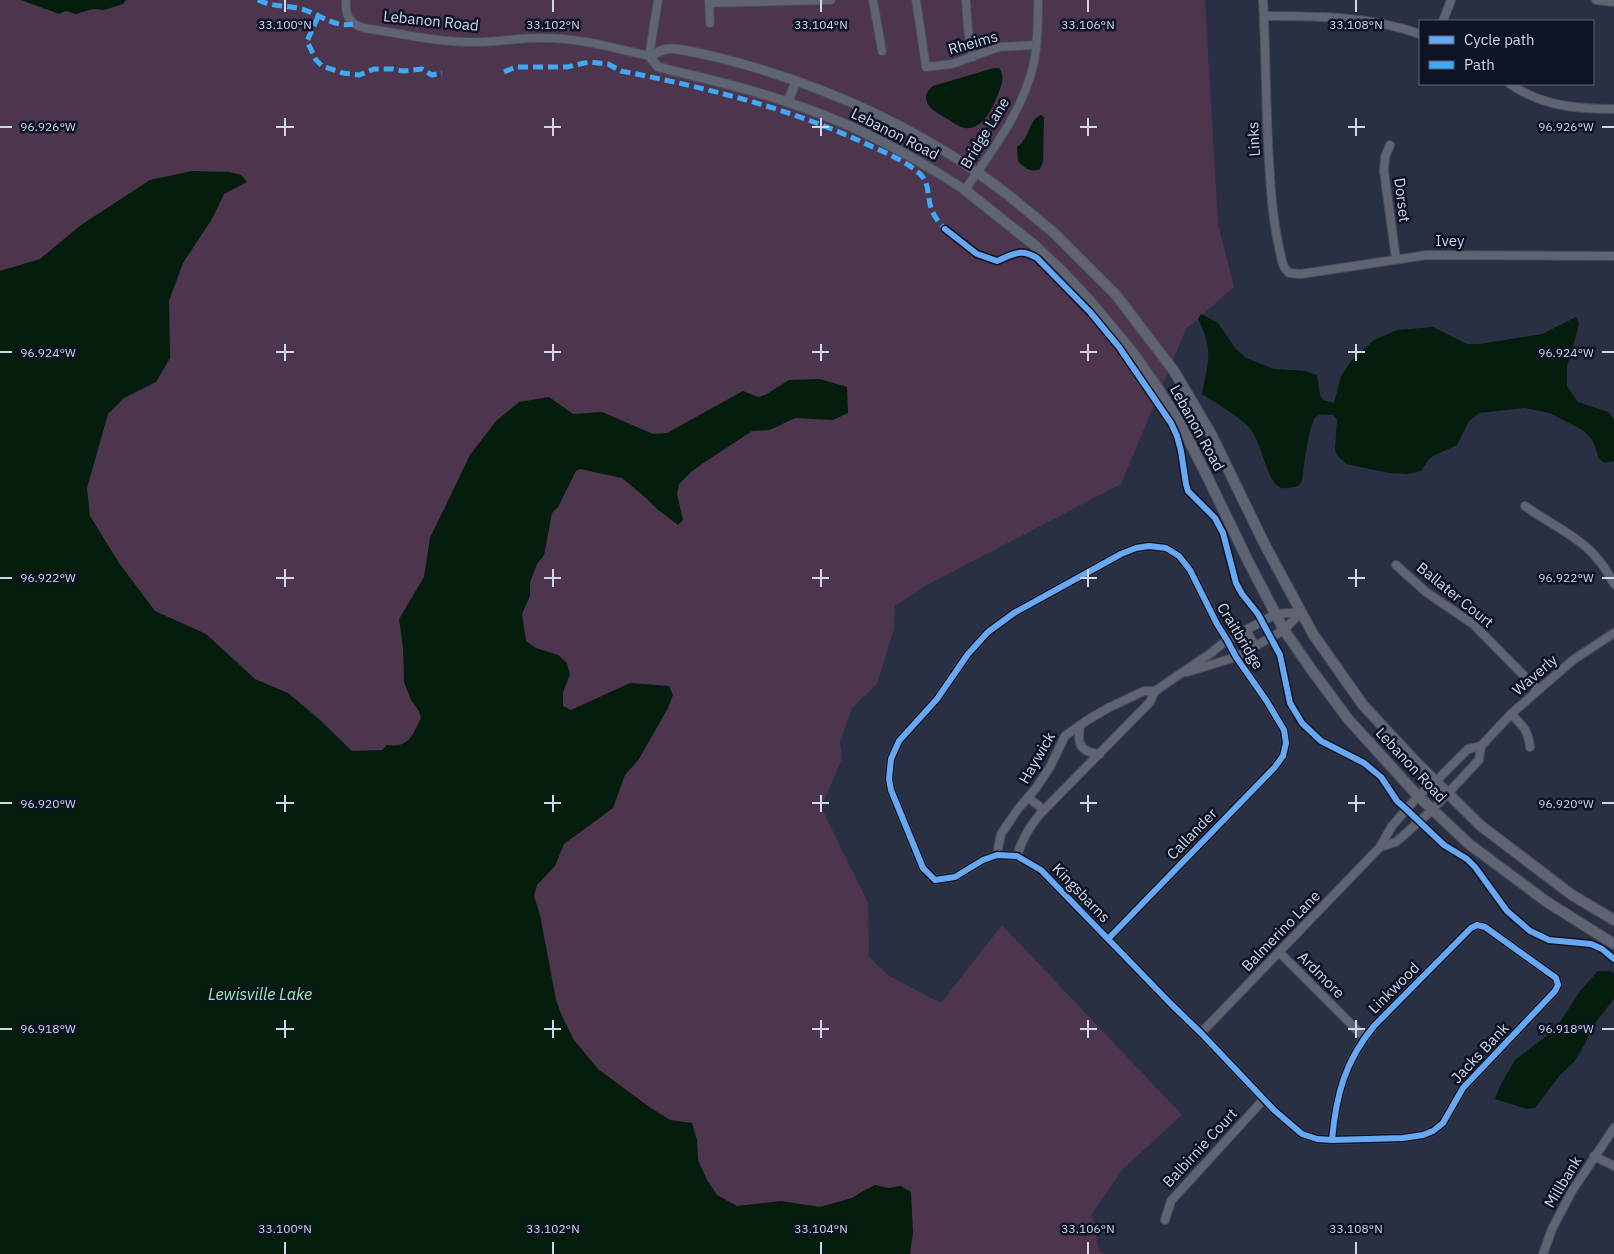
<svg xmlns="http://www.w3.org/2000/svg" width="1614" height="1254" font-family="'IBM Plex Sans',sans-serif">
  <rect width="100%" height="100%" fill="#2a3044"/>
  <polygon fill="#4c354d" points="0,0 1205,0 1218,224 1234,287 1186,329 1121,484 927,585 895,606 894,629 877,684 852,708 840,742 842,759 821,807 868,903 869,957 889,976 941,1003 1002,925 1182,1115 1123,1169 1092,1214 1099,1251 1105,1254 474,1254 0,779"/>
  <g fill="#051d0c">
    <polygon points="21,0 126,0 123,4 104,10 93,9 76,14 66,11 59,14"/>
    <path d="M994 68H999C1005 76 1002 85 998 94 993 108 981 134 961 127 956 125 950 120 944 117 938 113 929 109 927 102 924 95 928 90 933 86Z"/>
    <path d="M1041 115 1044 117 1043 162 1040 169C1031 173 1024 168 1018 161L1017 147C1019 145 1021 144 1023 141 1030 133 1030 119 1041 115Z"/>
    <path d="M192 171 229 172 241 175 247 182 224 194 212 219 183 263 169 301 170 358 156 382 124 398 108 414 87 488 90 516 119 563 155 611 206 634 255 679 288 693 319 719 352 751 382 750 387 745C409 748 412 736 421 718L419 711 411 700 404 682 403 647 399 619 424 577 430 538 470 455 496 421 519 402 549 397 573 414 602 412 653 434 667 433 743 391 758 397 765 395 789 380 820 379 847 387 848 413 833 420 795 418 770 430 752 431 702 464 691 472 679 484 677 494 683 520 678 525 657 509 646 498 622 478 580 469 576 471 558 507 552 513 544 555 537 564 530 582V596L522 614 526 641 536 648 558 655 567 663 570 675 563 692V706L571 710 630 683 669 686 673 695 668 708 639 759 625 775 613 808 564 844 555 866 537 885 534 896 540 915 556 1000 562 1016 574 1040 598 1069 648 1106 670 1120 692 1123 697 1140 698 1160 707 1180 717 1195 737 1206 781 1201 820 1207 852 1198 863 1191 875 1185 889 1188 901 1186 911 1192 913 1233 910 1254H0V271L40 259 81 225 150 180Z"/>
    <path d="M1201 314 1218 323 1236 349 1246 358 1274 369 1305 371 1317 375 1320 395 1323 400 1334 403 1341 376 1351 361 1374 340 1397 330 1433 327 1467 344H1480L1542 334 1576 317 1579 323 1578 329 1567 366V386L1578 402 1608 412 1614 419V461L1605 463 1599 459 1593 441 1584 431 1550 413 1524 408 1479 413 1469 421 1457 445 1433 456 1428 460 1421 471 1408 474 1389 473 1346 464 1337 455 1335 450 1337 420 1333 415C1327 415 1319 413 1315 418 1308 429 1304 467 1302 481L1298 486C1292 487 1284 490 1279 487 1265 478 1262 439 1247 425 1235 414 1215 403 1202 394 1208 362 1214 350 1198 319Z"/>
    <polygon points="1598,971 1611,971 1614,974 1614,999 1592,1027 1585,1044 1574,1062 1560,1075 1535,1108 1527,1109 1495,1099 1501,1084 1515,1060 1549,1034 1560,1022 1580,991"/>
  </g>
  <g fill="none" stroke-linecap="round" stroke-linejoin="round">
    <g stroke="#464b5d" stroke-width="10">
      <g id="minor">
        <path d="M346 0C345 15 349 24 364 28 399 33 435 42 471 42 495 43 519 37 544 38 580 38 614 48 649 56L658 0"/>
        <polyline points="709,0 710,23"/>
        <polyline points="873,0 882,51"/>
        <polyline points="916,0 926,67 952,64 999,47 1036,45"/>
        <polyline points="966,0 968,30 973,57"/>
        <path d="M1263 0C1267 70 1265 141 1273 211 1275 228 1278 244 1282 261L1284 267 1289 273 1301 274 1427 255 1614 256"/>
        <polyline points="1596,0 1614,2"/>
        <polyline points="709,3 831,0"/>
        <path d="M1264 16C1317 16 1369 16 1420 34"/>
        <polyline points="1443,21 1451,0"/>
        <path d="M1510 84C1542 106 1576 109 1614 109"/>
        <polyline points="1390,145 1385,157 1384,171 1396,259"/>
        <path d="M965 190C992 150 1024 110 1034 62 1038 41 1038 21 1038 0"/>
        <path d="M1525 506C1563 533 1591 539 1614 584"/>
        <polyline points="1396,565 1426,592 1473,624 1538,690"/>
        <polyline points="1246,630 1255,646"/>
        <polyline points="1187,672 1236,657 1284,630 1301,612"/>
        <path d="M1511 714C1523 726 1528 730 1530 747"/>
        <path d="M1080 725C1077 743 1079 752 1100 754"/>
        <polyline points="1029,798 1044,810"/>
        <polyline points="1380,847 1396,842 1403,836 1432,810 1479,760 1481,746 1511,714 1573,660 1614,633"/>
        <polyline points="997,855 1001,834 1018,809 1036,788 1050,767 1065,736 1086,721 1108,708 1144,691 1155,691 1211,653 1227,640 1276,614 1301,612"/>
        <path d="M1017 856C1022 839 1029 828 1040 814L1150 702 1155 691"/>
        <path d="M1108 939 1275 767 1283 756 1286 743 1284 730 1266 700 1236 657 1227 640 1217 624 1190 570 1179 556 1166 548 1149 546 1136 548 1121 554 1014 613 988 632 968 654 937 699 899 741 891 759 889 779 891 790 923 868 935 880 955 877 983 860 997 855 1017 856 1041 870 1172 1005 1201 1033 1274 1110 1302 1134 1317 1139 1332 1140 1403 1138 1423 1135 1433 1131 1443 1123 1463 1088 1555 991 1558 985 1556 978 1485 927 1477 925 1471 928 1374 1026C1345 1061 1336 1095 1332 1140"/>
        <polyline points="1279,952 1365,1038"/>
        <polyline points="1201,1033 1380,847 1392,826 1418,796 1436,781 1468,749 1481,746"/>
        <polyline points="1594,1156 1614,1166"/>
        <polyline points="1165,1220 1171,1201 1264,1099"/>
        <polyline points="1543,1254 1552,1229 1572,1191 1614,1128"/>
      </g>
    </g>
    <g stroke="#464b5d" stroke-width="11">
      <g id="tertiary">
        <polyline points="788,102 796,81"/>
        <path d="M965 190C910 154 850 122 787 102 745 87 701 78 658 67L649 56C655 54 661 50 667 49 678 47 705 55 716 57 809 80 898 118 977 172"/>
      </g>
    </g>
    <g stroke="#464b5d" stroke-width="12">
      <g id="secondary">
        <polyline points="977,172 1007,194 1053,232 1116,295 1174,371 1211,434 1265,545 1313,634 1363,705 1415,761 1481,826 1572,895 1614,920"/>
        <polyline points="965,190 1033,244 1062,271 1090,301 1134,354 1159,390 1181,425 1205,472 1249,563 1284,630 1311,669 1348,719 1418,796 1469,844 1547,902 1614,944"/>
      </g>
    </g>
    <use href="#minor" stroke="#5f6372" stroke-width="8"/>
    <use href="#tertiary" stroke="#5f6372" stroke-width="9"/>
    <use href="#secondary" stroke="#5f6372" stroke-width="10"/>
    <g stroke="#3fa9f5" stroke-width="5" stroke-dasharray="10 5" stroke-linecap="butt">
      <path d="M258 0C272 7 286 5 301 9 319 13 333 28 353 24"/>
      <polyline points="318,17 307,41 316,60 322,66 343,73 359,75 374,69 393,69 403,71 422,69 432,75 442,73"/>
      <path d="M504 72 516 67H567L589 62 608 64 621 71C703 87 786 107 862 142 881 151 903 159 919 173 930 182 927 196 931 208 934 217 941 226 949 232"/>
    </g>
    <g stroke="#0f1424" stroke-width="9">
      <g id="cycleway">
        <path d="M945 229 977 254 997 261C1014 254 1021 248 1037 258L1090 312 1119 347 1171 423 1177 436 1181 451 1186 484 1188 491 1215 518 1223 533 1236 583 1242 594 1258 614 1280 655 1290 703 1302 723 1321 741 1364 763 1381 777 1397 801 1406 809 1444 845 1467 859 1475 867 1507 911 1530 931 1549 940 1591 944 1602 949 1614 959"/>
        <path d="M1108 939 1275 767 1283 756 1286 743 1284 730 1266 700 1236 657 1227 640 1217 624 1190 570 1179 556 1166 548 1149 546 1136 548 1121 554 1014 613 988 632 968 654 937 699 899 741 891 759 889 779 891 790 923 868 935 880 955 877 983 860 997 855 1017 856 1041 870 1172 1005 1201 1033 1274 1110 1302 1134 1317 1139 1332 1140 1403 1138 1423 1135 1433 1131 1443 1123 1463 1088 1555 991 1558 985 1556 978 1485 927 1477 925 1471 928 1374 1026C1345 1061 1336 1095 1332 1140"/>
      </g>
    </g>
    <use href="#cycleway" stroke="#66a8f1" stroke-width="6"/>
  </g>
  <path fill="none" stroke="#ced7ee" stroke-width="2" d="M285 0V12M553 0V12M821 0V12M1088 0V12M1356 0V12M285 118V136M553 118V136M821 118V136M1088 118V136M1356 118V136M0 127H12M276 127H294M544 127H561M812 127H829M1080 127H1097M1348 127H1365M1602 127H1614M285 344V361M553 344V361M821 344V361M1088 344V361M1356 344V361M0 352H12M276 352H294M544 352H561M812 352H829M1080 352H1097M1348 352H1365M1602 352H1614M285 569V587M553 569V587M821 569V587M1088 569V587M1356 569V587M0 578H12M276 578H294M544 578H561M812 578H829M1080 578H1097M1348 578H1365M1602 578H1614M285 795V812M553 795V812M821 795V812M1088 795V812M1356 795V812M0 803H12M276 803H294M544 803H561M812 803H829M1080 803H1097M1348 803H1365M1602 803H1614M285 1020V1038M553 1020V1038M821 1020V1038M1088 1020V1038M1356 1020V1038M0 1029H12M276 1029H294M544 1029H561M812 1029H829M1080 1029H1097M1348 1029H1365M1602 1029H1614M285 1242V1254M553 1242V1254M821 1242V1254M1088 1242V1254M1356 1242V1254"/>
  <g text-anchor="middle" stroke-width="5" stroke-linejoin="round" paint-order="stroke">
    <g font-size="15" fill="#ced7ee" stroke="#0f1424">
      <text transform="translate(431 21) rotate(6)" y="5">Lebanon Road</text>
      <text transform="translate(973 43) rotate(-16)" y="5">Rheims</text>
      <text transform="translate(985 133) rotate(-59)" y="5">Bridge Lane</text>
      <text transform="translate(895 134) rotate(27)" y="5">Lebanon Road</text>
      <text transform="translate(1254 139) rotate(-93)" y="5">Links</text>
      <text transform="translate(1402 200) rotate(83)" y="5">Dorset</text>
      <text x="1450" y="246">Ivey</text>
      <text transform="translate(1197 428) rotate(61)" y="5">Lebanon Road</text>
      <text transform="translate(1455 595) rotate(39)" y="5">Ballater Court</text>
      <text transform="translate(1240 636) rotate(59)" y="5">Craitbridge</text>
      <text transform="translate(1535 675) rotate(-41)" y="5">Waverly</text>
      <text transform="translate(1037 758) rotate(-60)" y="5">Haywick</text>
      <text transform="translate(1411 765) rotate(47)" y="5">Lebanon Road</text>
      <text transform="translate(1192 834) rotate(-46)" y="5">Callander</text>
      <text transform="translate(1081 893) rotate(46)" y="5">Kingsbarns</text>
      <text transform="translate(1281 931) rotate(-46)" y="5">Balmerino Lane</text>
      <text transform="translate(1321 975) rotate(45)" y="5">Ardmore</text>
      <text transform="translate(1394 988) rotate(-45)" y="5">Linkwood</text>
      <text transform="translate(1480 1053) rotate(-47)" y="5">Jacks Bank</text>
      <text transform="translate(1200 1148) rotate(-47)" y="5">Balbirnie Court</text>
      <text transform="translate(1563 1182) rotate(-59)" y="5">Millbank</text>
    </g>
    <g font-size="16" font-style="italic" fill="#9eeeaf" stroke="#0f1424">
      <text x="260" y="1000">Lewisville Lake</text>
    </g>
  </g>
  <g font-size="12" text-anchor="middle" fill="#ced7ee" stroke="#0f1424" stroke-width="5" stroke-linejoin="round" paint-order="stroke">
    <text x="285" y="29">33.100°N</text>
    <text x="553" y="29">33.102°N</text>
    <text x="821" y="29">33.104°N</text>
    <text x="1088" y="29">33.106°N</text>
    <text x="1356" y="29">33.108°N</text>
    <text x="1566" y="131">96.926°W</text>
    <text x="48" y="131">96.926°W</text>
    <text x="1566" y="357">96.924°W</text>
    <text x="48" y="357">96.924°W</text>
    <text x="1566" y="582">96.922°W</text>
    <text x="48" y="582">96.922°W</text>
    <text x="1566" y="808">96.920°W</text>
    <text x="48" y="808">96.920°W</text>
    <text x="1566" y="1033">96.918°W</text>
    <text x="48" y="1033">96.918°W</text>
    <text x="285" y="1233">33.100°N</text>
    <text x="553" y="1233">33.102°N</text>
    <text x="821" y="1233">33.104°N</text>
    <text x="1088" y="1233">33.106°N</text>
    <text x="1356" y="1233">33.108°N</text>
  </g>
  <rect x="1419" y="20" width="175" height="65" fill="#0f1424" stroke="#5b6275"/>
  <rect x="1429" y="36" width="25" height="8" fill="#66a8f1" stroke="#5b6275"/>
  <text x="1464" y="45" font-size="15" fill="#ced7ee">Cycle path</text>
  <rect x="1429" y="61" width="25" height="8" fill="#3fa9f5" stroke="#5b6275"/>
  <text x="1464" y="70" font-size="15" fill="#ced7ee">Path</text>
</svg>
